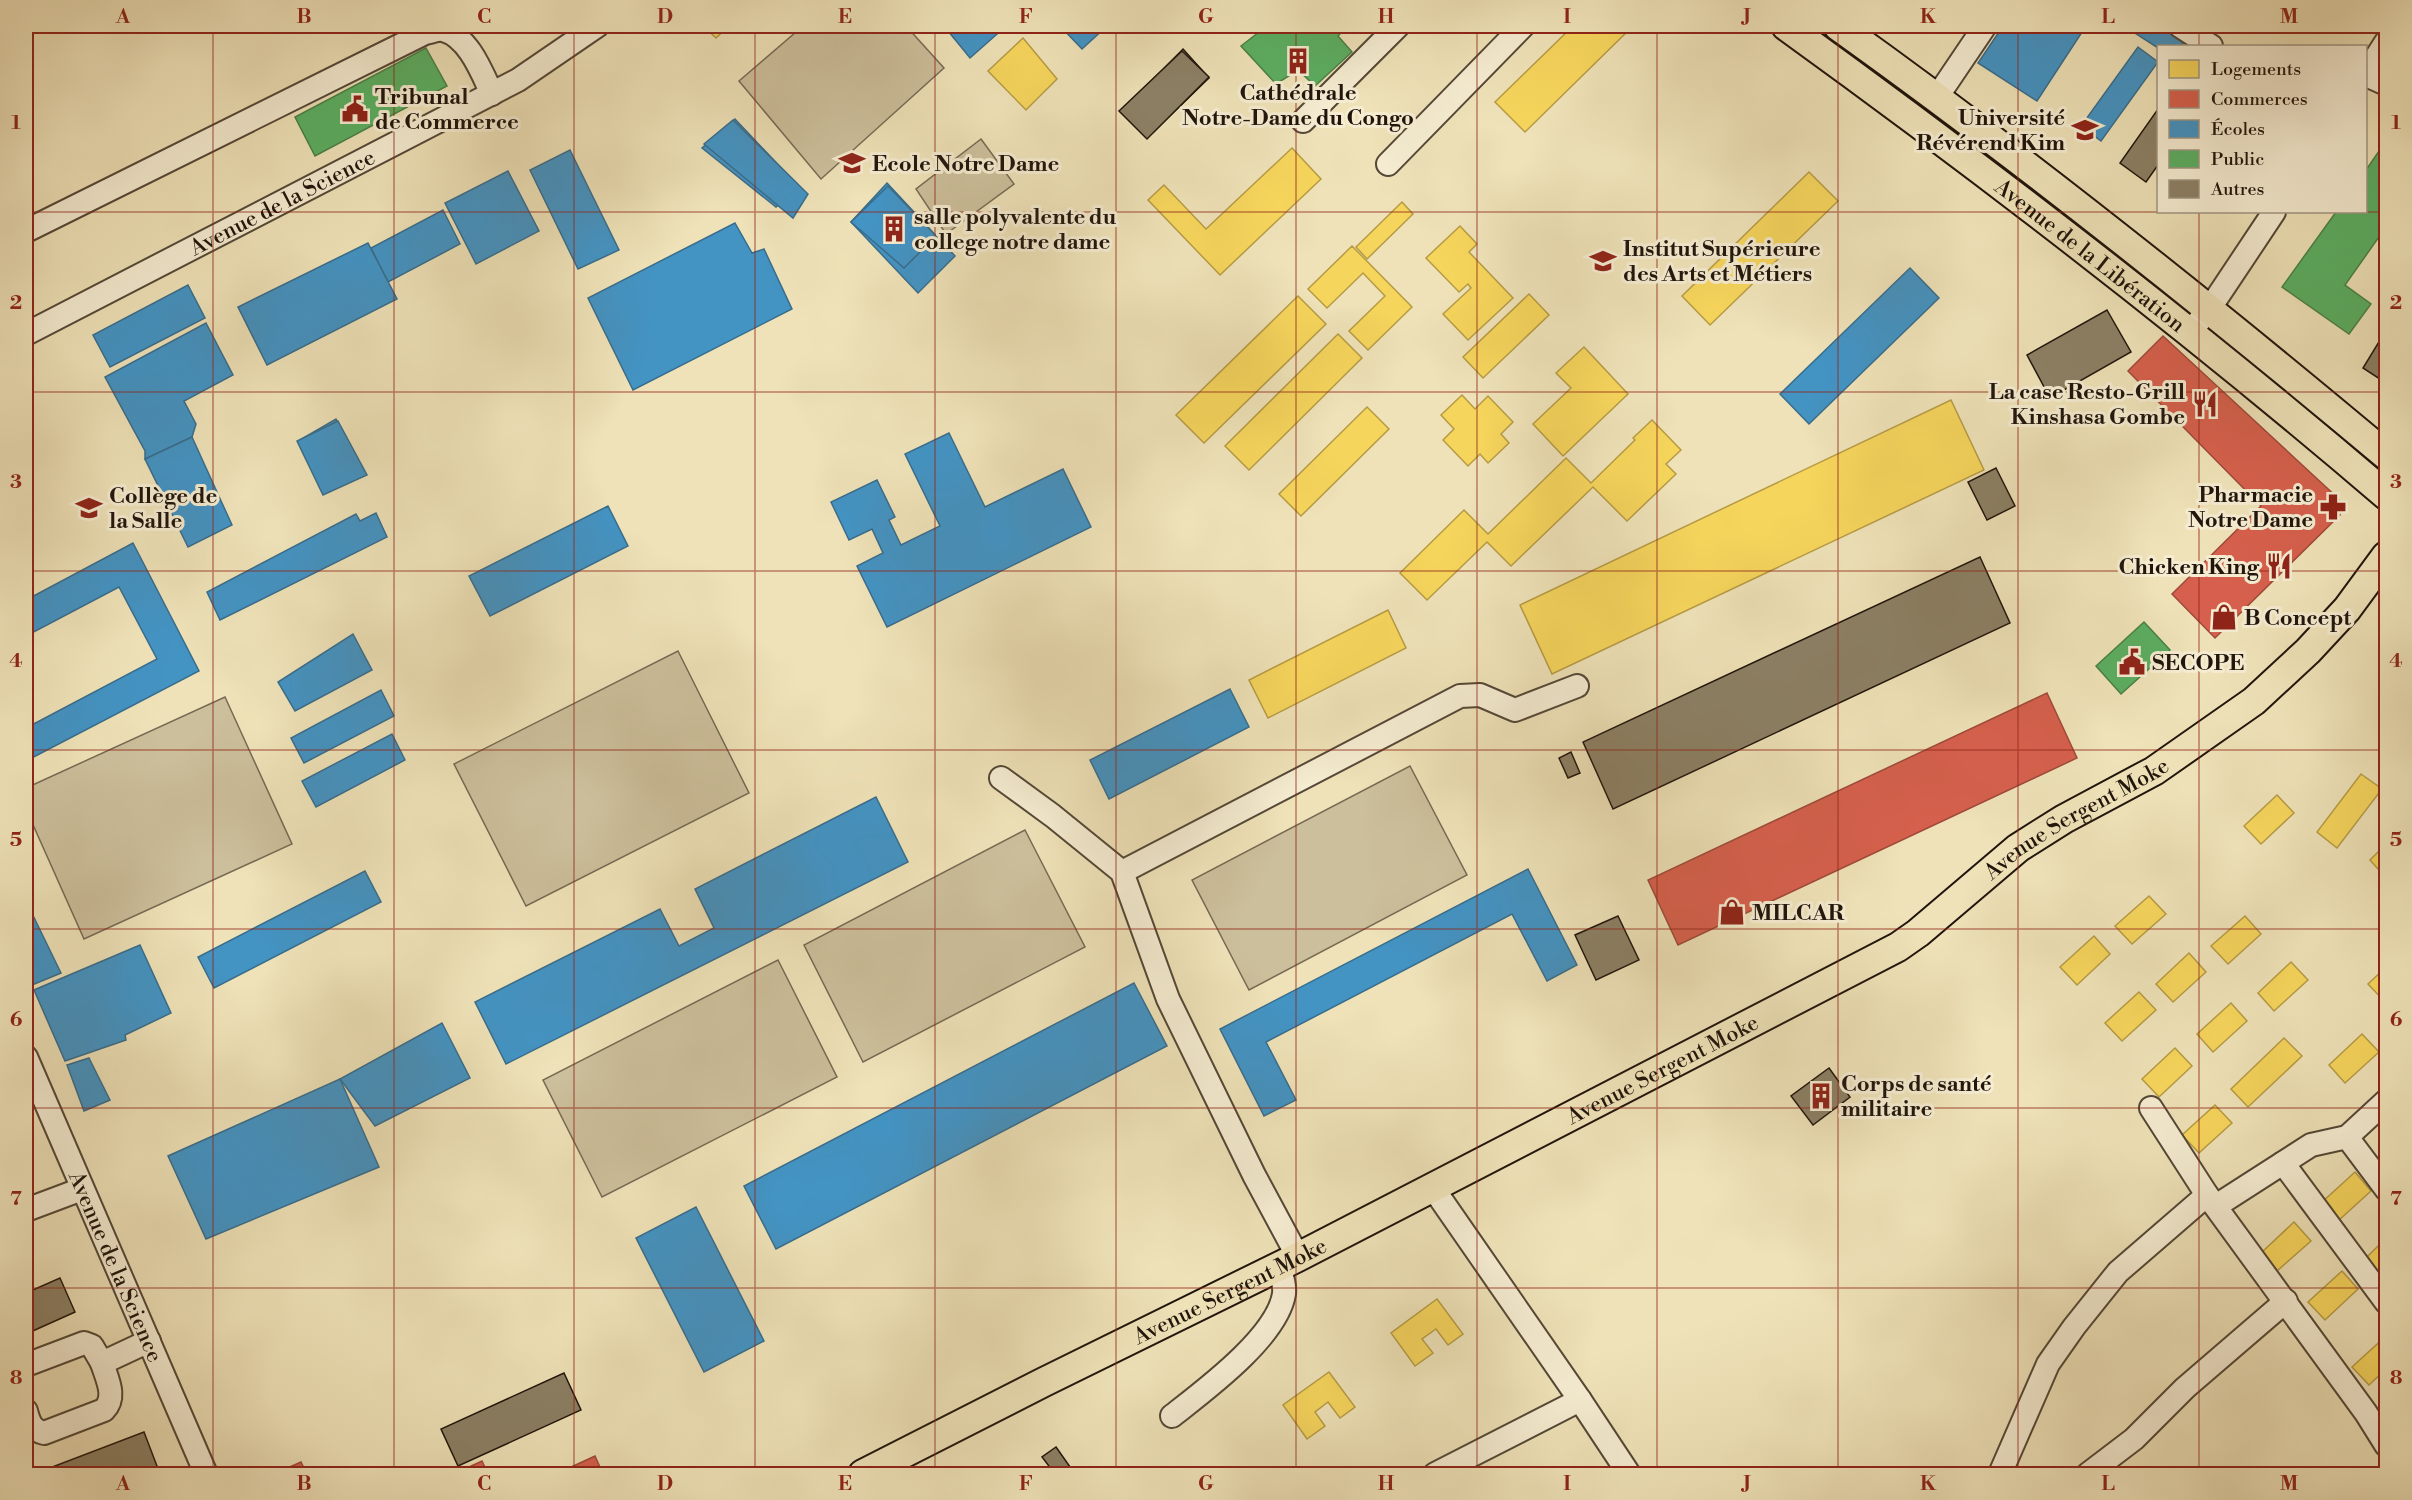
<svg xmlns="http://www.w3.org/2000/svg" width="2412" height="1500" font-family="'Libre Bodoni',serif">
  <rect width="100%" height="100%" fill="#efe2b8"/>
  <filter id="stains"><feTurbulence type="fractalNoise" baseFrequency=".00333" numOctaves="4"/><feColorMatrix values="0 0 0 0 .2 0 0 0 0 .09 0 0 0 0 .02 0 0 0 .5 -.17"/></filter>
  <radialGradient id="worn" r=".72"><stop offset=".6" stop-color="#630" stop-opacity="0"/><stop offset="1" stop-color="#630" stop-opacity=".3"/></radialGradient>
  <g fill="#ccbf9b" stroke="#766a54" stroke-width="1.5">
    <polygon points="803,26 906,26 944,68 821,179 739,81"/>
    <polygon points="981,139 1014,184 946,234 916,189"/>
    <polygon points="678,651 749,793 526,906 454,764"/>
    <polygon points="225,697 292,844 84,939 26,809 26,788"/>
    <polygon points="1410,766 1467,875 1249,990 1192,880"/>
    <polygon points="1025,830 1085,947 863,1062 804,945"/>
    <polygon points="778,960 837,1077 602,1197 543,1080"/>
  </g>
  <g fill="#f6d55c" stroke="#b69b44" stroke-width="1.5">
    <polygon points="703,26 729,26 716,38"/>
    <polygon points="1573,26 1633,26 1525,132 1495,102"/>
    <polygon points="1023,38 1057,79 1026,110 988,71"/>
    <polygon points="1292,148 1321,179 1220,275 1148,200 1164,185 1206,229"/>
    <polygon points="1809,172 1838,201 1710,325 1682,296"/>
    <polygon points="1402,202 1413,214 1367,259 1356,247"/>
    <polygon points="1460,226 1477,244 1469,252 1513,298 1468,340 1443,314 1471,288 1468,284 1459,292 1426,258"/>
    <polygon points="1352,246 1412,307 1368,350 1349,331 1385,296 1363,273 1327,308 1308,289"/>
    <polygon points="1529,294 1549,315 1483,378 1463,357"/>
    <polygon points="1298,296 1326,324 1204,443 1176,415"/>
    <polygon points="1338,334 1362,358 1249,470 1225,446"/>
    <polygon points="1584,347 1628,394 1563,456 1533,424 1571,388 1556,373"/>
    <polygon points="1462,395 1475,409 1488,396 1513,422 1501,434 1509,443 1488,463 1480,454 1468,466 1443,440 1454,429 1441,415"/>
    <polygon points="1951,400 1984,470 1552,674 1520,605"/>
    <polygon points="1367,407 1389,429 1301,516 1279,494"/>
    <polygon points="1652,420 1681,450 1666,464 1676,474 1627,521 1593,487 1511,566 1487,542 1427,600 1400,573 1464,510 1488,534 1566,458 1591,483 1635,440 1633,438"/>
    <polygon points="1388,610 1406,648 1268,718 1249,680"/>
    <polygon points="2361,774 2382,789 2337,848 2317,832"/>
    <polygon points="2277,795 2294,813 2261,844 2244,826"/>
    <polygon points="2386,844 2386,878 2370,860"/>
    <polygon points="2149,896 2166,914 2132,944 2115,926"/>
    <polygon points="2245,916 2261,934 2228,964 2211,946"/>
    <polygon points="2094,936 2110,954 2077,985 2060,967"/>
    <polygon points="2189,953 2206,972 2173,1002 2156,984"/>
    <polygon points="2291,962 2308,980 2274,1011 2258,993"/>
    <polygon points="2386,967 2386,1000 2385,1002 2368,984"/>
    <polygon points="2139,992 2156,1010 2122,1041 2105,1023"/>
    <polygon points="2231,1003 2247,1021 2213,1052 2197,1034"/>
    <polygon points="2362,1034 2379,1052 2345,1083 2329,1065"/>
    <polygon points="2284,1038 2302,1056 2248,1107 2231,1089"/>
    <polygon points="2175,1048 2192,1066 2159,1097 2142,1079"/>
    <polygon points="2215,1105 2232,1123 2199,1153 2182,1135"/>
    <polygon points="2386,1150 2386,1170 2377,1159"/>
    <polygon points="2355,1172 2371,1191 2338,1221 2321,1203"/>
    <polygon points="2294,1222 2311,1241 2277,1271 2261,1253"/>
    <polygon points="2386,1238 2386,1272 2380,1277 2364,1260"/>
    <polygon points="2342,1271 2358,1289 2325,1320 2308,1302"/>
    <polygon points="1437,1299 1463,1334 1448,1345 1436,1329 1422,1339 1433,1353 1415,1366 1391,1333"/>
    <polygon points="2386,1336 2386,1369 2369,1385 2352,1367"/>
    <polygon points="1329,1372 1355,1407 1340,1418 1328,1402 1315,1412 1325,1426 1307,1439 1283,1405"/>
  </g>
  <g fill="#d6604d" stroke="#9f4a3a" stroke-width="1.5">
    <polygon points="2163,336 2339,499 2340,515 2215,638 2172,594 2261,506 2128,371"/>
    <polygon points="2047,693 2077,758 1678,945 1648,880"/>
    <polygon points="595,1456 603,1474 556,1474"/>
    <polygon points="482,1461 488,1474 454,1474"/>
    <polygon points="301,1462 307,1474 274,1474"/>
  </g>
  <g fill="#4393c3" stroke="#386d8c" stroke-width="1.5">
    <polygon points="944,26 1004,26 968,54"/>
    <polygon points="944,26 1003,26 1005,27 970,58"/>
    <polygon points="1060,26 1107,26 1082,49"/>
    <polygon points="2003,26 2086,26 2037,101 1978,63"/>
    <polygon points="2124,26 2168,26 2187,38 2181,46 2158,48"/>
    <polygon points="2138,47 2158,62 2101,141 2081,126"/>
    <polygon points="735,119 801,189 776,207 702,148"/>
    <polygon points="733,120 808,194 793,218 704,144"/>
    <polygon points="570,150 619,250 578,269 530,170"/>
    <polygon points="508,171 539,231 476,264 445,203"/>
    <polygon points="887,183 955,256 918,293 851,222"/>
    <polygon points="888,186 936,236 904,268 851,222"/>
    <polygon points="443,210 460,244 388,282 371,248"/>
    <polygon points="735,223 752,253 764,249 792,309 633,390 588,298"/>
    <polygon points="368,243 397,299 267,365 238,307"/>
    <polygon points="1910,268 1939,298 1809,424 1780,394"/>
    <polygon points="188,285 205,318 110,367 93,335"/>
    <polygon points="206,323 233,375 184,401 196,424 192,437 145,459 145,451 105,377"/>
    <polygon points="336,419 366,475 325,493 298,441"/>
    <polygon points="338,421 367,475 323,495 297,441"/>
    <polygon points="949,433 985,507 1063,469 1091,527 887,627 857,566 883,553 872,529 849,540 831,502 877,480 895,517 889,520 901,545 940,526 905,454"/>
    <polygon points="192,437 232,525 188,547 145,459"/>
    <polygon points="608,506 628,546 490,616 469,576"/>
    <polygon points="376,513 387,537 220,620 207,592 356,514 360,521"/>
    <polygon points="133,543 199,671 26,761 26,728 157,659 119,587 26,636 26,600"/>
    <polygon points="353,634 372,670 295,711 278,682"/>
    <polygon points="1230,689 1249,727 1109,799 1090,760"/>
    <polygon points="381,690 394,716 304,763 291,738"/>
    <polygon points="392,734 405,760 316,807 302,781"/>
    <polygon points="876,797 908,862 506,1064 475,1002 660,909 679,946 714,928 695,889"/>
    <polygon points="1528,869 1577,965 1547,981 1512,914 1266,1042 1296,1100 1264,1116 1220,1029"/>
    <polygon points="365,871 381,902 214,988 198,957"/>
    <polygon points="26,901 61,973 32,985 26,971"/>
    <polygon points="140,945 171,1013 125,1035 126,1040 65,1061 34,990"/>
    <polygon points="1134,983 1167,1046 776,1249 744,1186"/>
    <polygon points="442,1023 470,1078 375,1126 340,1079"/>
    <polygon points="89,1058 110,1100 84,1111 67,1065"/>
    <polygon points="340,1079 379,1167 206,1239 168,1156"/>
    <polygon points="696,1207 764,1341 704,1372 636,1238"/>
  </g>
  <g fill="#5aae61" stroke="#498048" stroke-width="1.5">
    <polygon points="1253,26 1347,26 1338,36 1352,52 1315,86 1298,70 1276,84 1241,46 1259,32"/>
    <polygon points="426,48 447,86 315,156 295,117"/>
    <polygon points="2386,141 2386,227 2345,285 2371,304 2349,334 2282,287 2336,212 2366,212 2366,170"/>
    <polygon points="2144,622 2170,650 2121,694 2096,666"/>
  </g>
  <g fill="#8c8065" stroke="#20150c" stroke-width="1.5">
    <polygon points="1183,49 1209,78 1147,138 1121,112"/>
    <polygon points="1182,51 1209,77 1147,139 1119,111"/>
    <polygon points="2158,109 2158,165 2146,182 2120,163"/>
    <polygon points="2107,310 2131,352 2050,398 2027,355"/>
    <polygon points="2385,332 2386,333 2386,383 2363,368"/>
    <polygon points="1996,468 2015,506 1987,520 1968,482"/>
    <polygon points="1980,557 2010,623 1613,809 1583,742"/>
    <polygon points="1571,752 1580,773 1568,778 1559,758"/>
    <polygon points="1618,916 1639,960 1596,980 1575,935"/>
    <polygon points="1829,1068 1850,1097 1813,1125 1791,1096"/>
    <polygon points="60,1278 75,1312 26,1334 26,1293"/>
    <polygon points="564,1373 581,1410 458,1466 441,1429"/>
    <polygon points="144,1432 160,1474 34,1474"/>
    <polygon points="1056,1447 1075,1474 1055,1474 1042,1457"/>
  </g>
  <g fill="none" stroke-linecap="round" stroke-linejoin="round">
    <g stroke="#544837" stroke-width="26">
      <g id="minor">
        <polyline points="2180,26 2211,46"/>
        <polyline points="2366,73 2386,42"/>
        <polyline points="2366,75 2386,84"/>
        <polyline points="1937,97 1985,26"/>
        <polyline points="1303,121 1398,26"/>
        <polyline points="1388,164 1523,26"/>
        <path d="M26 231 425 33C431 32 438 29 443 30 469 37 482 73 492 94"/>
        <polyline points="2190,332 2210,308 2274,212"/>
        <path id="s1" d="M26 334 518 80 597 26"/>
        <polyline points="1001,778 1053,816 1122,872 1168,999 1254,1175 1298,1257"/>
        <polyline points="1122,872 1460,696 1480,695 1515,710 1577,686"/>
        <path id="s2" d="M26 1057 206 1474"/>
        <polyline points="2151,1108 2207,1195 2366,1413 2386,1445"/>
        <polyline points="2347,1137 2386,1189"/>
        <polyline points="2283,1163 2386,1302"/>
        <polyline points="1433,1188 1580,1400 1629,1474"/>
        <polyline points="2216,1206 2311,1145 2347,1137 2386,1101"/>
        <polyline points="26,1210 82,1189"/>
        <polyline points="26,1365 84,1343 92,1346 102,1363 149,1341"/>
        <path d="M26 1411C29 1423 32 1430 44 1433L104 1410C117 1397 107 1379 102 1363"/>
        <path d="M1172 1416C1205 1390 1277 1337 1284 1294 1285 1284 1282 1275 1278 1267"/>
        <polyline points="1435,1474 1580,1400"/>
        <polyline points="2000,1474 2048,1364 2074,1327 2118,1272 2207,1195"/>
        <polyline points="2088,1474 2134,1439 2185,1388 2286,1301"/>
      </g>
    </g>
    <g stroke="#20150c" stroke-width="32">
      <g id="major">
        <path id="s3" d="M1786 26C1992 175 2193 330 2386 495"/>
        <path d="M1838 26C2027 161 2208 306 2386 455"/>
        <path id="s4" d="M863 1474 1044 1382 1298 1257 1898 947 1918 933 2018 848 2064 819 2154 771 2254 701 2308 651 2347 609 2386 556"/>
      </g>
    </g>
    <use href="#minor" stroke="#f5ecd1" stroke-width="22"/>
    <use href="#major" stroke="#efe2b8" stroke-width="28"/>
  </g>
  <path fill="none" stroke="#8f2418" stroke-width="1.5" stroke-opacity="0.55" d="M213 26V1474M394 26V1474M574 26V1474M755 26V1474M935 26V1474M1116 26V1474M1296 26V1474M1477 26V1474M1657 26V1474M1838 26V1474M2018 26V1474M2199 26V46M26 212H2386M2199 212V1474M26 392H2386M26 571H2386M26 750H2386M26 929H2386M26 1108H2386M26 1288H2386"/>
  <defs>
    <g id="building-bare" transform="scale(2.07)"><path d="M-4-6H4V6H1V3H-1V6H-4ZM-2.5-4.3h1.7v1.8h-1.7ZM.8-4.3h1.7v1.8H.8ZM-2.5-1h1.7V.8h-1.7ZM.8-1h1.7V.8H.8Z" fill="#8f2418" stroke="#f5ecd1" stroke-width="2.5" paint-order="stroke"/></g>
    <g id="civic-bare" transform="scale(2.07)"><path d="M-.6-6.5H3V-4.5H.6V-3L4-1V1h2V6H-6V1h2V-1L-.6-3ZM-1.2 2.5V6h2.4V2.5Z" fill="#8f2418" stroke="#f5ecd1" stroke-width="2.5" paint-order="stroke"/></g>
    <g id="university-bare" transform="scale(2.07)"><path d="M0-5L7-2L0 1L-7-2ZM-4 1L0 2.5L4 1V4Q0 6-4 4Z" fill="#8f2418" stroke="#f5ecd1" stroke-width="2.5" paint-order="stroke"/></g>
    <g id="school-bare" transform="scale(2.07)"><path d="M0-5L7-2L0 1L-7-2ZM-4 1L0 2.5L4 1V4Q0 6-4 4Z" fill="#8f2418" stroke="#f5ecd1" stroke-width="2.5" paint-order="stroke"/></g>
    <g id="restaurant-bare" transform="scale(2.07)"><path d="M-5-6h1v4h1v-4h1v4h1v-4h1v5L-1.5 .5V6h-2V.5L-5-1ZM5-6V6H3V1.5H1.5Q1.5-4 5-6Z" fill="#8f2418" stroke="#f5ecd1" stroke-width="2.5" paint-order="stroke"/></g>
    <g id="pharmacy-bare" transform="scale(2.07)"><path d="M-2-6h4v4h4v4h-4v4h-4v-4h-4v-4h4Z" fill="#8f2418" stroke="#f5ecd1" stroke-width="2.5" paint-order="stroke"/></g>
    <g id="shop-bare" transform="scale(2.07)"><path d="M-5-2.5h2.3a2.7 3.5 0 0 1 5.4 0H5L5.5 6h-11ZM-1.5-2.5h3a1.5 2.3 0 0 0-3 0Z" fill="#8f2418" stroke="#f5ecd1" stroke-width="2.5" paint-order="stroke"/></g>
  </defs>
  <g fill-rule="evenodd">
    <use href="#building-bare" x="1298" y="61"/>
    <use href="#civic-bare" x="355" y="109"/>
    <use href="#university-bare" x="2085" y="130"/>
    <use href="#school-bare" x="852" y="163"/>
    <use href="#building-bare" x="894" y="229"/>
    <use href="#university-bare" x="1603" y="261"/>
    <use href="#restaurant-bare" x="2205" y="404"/>
    <use href="#pharmacy-bare" x="2333" y="507"/>
    <use href="#school-bare" x="89" y="508"/>
    <use href="#restaurant-bare" x="2279" y="566"/>
    <use href="#shop-bare" x="2224" y="617"/>
    <use href="#civic-bare" x="2132" y="662"/>
    <use href="#shop-bare" x="1732" y="912"/>
    <use href="#building-bare" x="1821" y="1096"/>
  </g>
  <g text-anchor="middle" stroke-width="6" stroke-linejoin="round" paint-order="stroke">
    <g font-size="22" font-weight="bold" fill="#20150c" stroke="#f5ecd1" text-anchor="start">
      <text x="1298" y="100" text-anchor="middle">Cathédrale<tspan x="1298" dy="25">Notre-Dame du Congo</tspan></text>
      <text x="375" y="104">Tribunal<tspan x="375" dy="25">de Commerce</tspan></text>
      <text x="2065" y="125" text-anchor="end">Université<tspan x="2065" dy="25">Révérend Kim</tspan></text>
      <text x="872" y="171">Ecole Notre Dame</text>
      <text x="914" y="224">salle polyvalente du<tspan x="914" dy="25">college notre dame</tspan></text>
      <text x="1623" y="256">Institut Supérieure<tspan x="1623" dy="25">des Arts et Métiers</tspan></text>
      <text x="2185" y="399" text-anchor="end">La case Resto-Grill<tspan x="2185" dy="25">Kinshasa Gombe</tspan></text>
      <text x="2313" y="502" text-anchor="end">Pharmacie<tspan x="2313" dy="25">Notre Dame</tspan></text>
      <text x="109" y="503">Collège de<tspan x="109" dy="25">la Salle</tspan></text>
      <text x="2259" y="574" text-anchor="end">Chicken King</text>
      <text x="2244" y="625">B Concept</text>
      <text x="2152" y="670">SECOPE</text>
      <text x="1752" y="920">MILCAR</text>
      <text x="1841" y="1091">Corps de santé<tspan x="1841" dy="25">militaire</tspan></text>
    </g>
    <g font-size="22" fill="#20150c" stroke="#f5ecd1">
      <text dy="8" stroke="none"><textPath href="#s1" startOffset="288">Avenue de la Science</textPath></text>
      <text dy="8" stroke="none"><textPath href="#s3" startOffset="381">Avenue de la Libération</textPath></text>
      <text dy="8" stroke="none"><textPath href="#s4" startOffset="1382">Avenue Sergent Moke</textPath></text>
      <text dy="8" stroke="none"><textPath href="#s4" startOffset="896">Avenue Sergent Moke</textPath></text>
      <text dy="8" stroke="none"><textPath href="#s2" startOffset="228">Avenue de la Science</textPath></text>
      <text dy="8" stroke="none"><textPath href="#s4" startOffset="410">Avenue Sergent Moke</textPath></text>
    </g>
  </g>
  <rect width="2412" height="1500" fill="none" stroke="#efe2b8" stroke-width="66"/>
  <rect x="2157" y="45" width="210" height="168" fill="#f5ecd1" stroke="#a09682" stroke-width="1.5"/>
  <rect x="2169" y="60" width="30" height="18" fill="#f6d55c" stroke="#a09682" stroke-width="1.5"/>
  <text x="2211" y="75" font-size="18" fill="#20150c">Logements</text>
  <rect x="2169" y="90" width="30" height="18" fill="#d6604d" stroke="#a09682" stroke-width="1.5"/>
  <text x="2211" y="105" font-size="18" fill="#20150c">Commerces</text>
  <rect x="2169" y="120" width="30" height="18" fill="#4393c3" stroke="#a09682" stroke-width="1.5"/>
  <text x="2211" y="135" font-size="18" fill="#20150c">Écoles</text>
  <rect x="2169" y="150" width="30" height="18" fill="#5aae61" stroke="#a09682" stroke-width="1.5"/>
  <text x="2211" y="165" font-size="18" fill="#20150c">Public</text>
  <rect x="2169" y="180" width="30" height="18" fill="#8c8065" stroke="#a09682" stroke-width="1.5"/>
  <text x="2211" y="195" font-size="18" fill="#20150c">Autres</text>
  <rect x="33" y="33" width="2346" height="1434" fill="none" stroke="#8f2418" stroke-width="2"/>
  <g font-size="20" text-anchor="middle" font-weight="bold" fill="#8f2418">
    <text x="123" y="23">A</text>
    <text x="304" y="23">B</text>
    <text x="484" y="23">C</text>
    <text x="665" y="23">D</text>
    <text x="845" y="23">E</text>
    <text x="1026" y="23">F</text>
    <text x="1206" y="23">G</text>
    <text x="1386" y="23">H</text>
    <text x="1567" y="23">I</text>
    <text x="1747" y="23">J</text>
    <text x="1928" y="23">K</text>
    <text x="2108" y="23">L</text>
    <text x="2289" y="23">M</text>
    <text x="16" y="129">1</text>
    <text x="2396" y="129">1</text>
    <text x="16" y="309">2</text>
    <text x="2396" y="309">2</text>
    <text x="16" y="488">3</text>
    <text x="2396" y="488">3</text>
    <text x="16" y="667">4</text>
    <text x="2396" y="667">4</text>
    <text x="16" y="846">5</text>
    <text x="2396" y="846">5</text>
    <text x="16" y="1026">6</text>
    <text x="2396" y="1026">6</text>
    <text x="16" y="1205">7</text>
    <text x="2396" y="1205">7</text>
    <text x="16" y="1384">8</text>
    <text x="2396" y="1384">8</text>
    <text x="123" y="1490">A</text>
    <text x="304" y="1490">B</text>
    <text x="484" y="1490">C</text>
    <text x="665" y="1490">D</text>
    <text x="845" y="1490">E</text>
    <text x="1026" y="1490">F</text>
    <text x="1206" y="1490">G</text>
    <text x="1386" y="1490">H</text>
    <text x="1567" y="1490">I</text>
    <text x="1747" y="1490">J</text>
    <text x="1928" y="1490">K</text>
    <text x="2108" y="1490">L</text>
    <text x="2289" y="1490">M</text>
  </g>
  <rect width="100%" height="100%" filter="url(#stains)"/>
  <rect width="100%" height="100%" fill="url(#worn)"/>
</svg>
